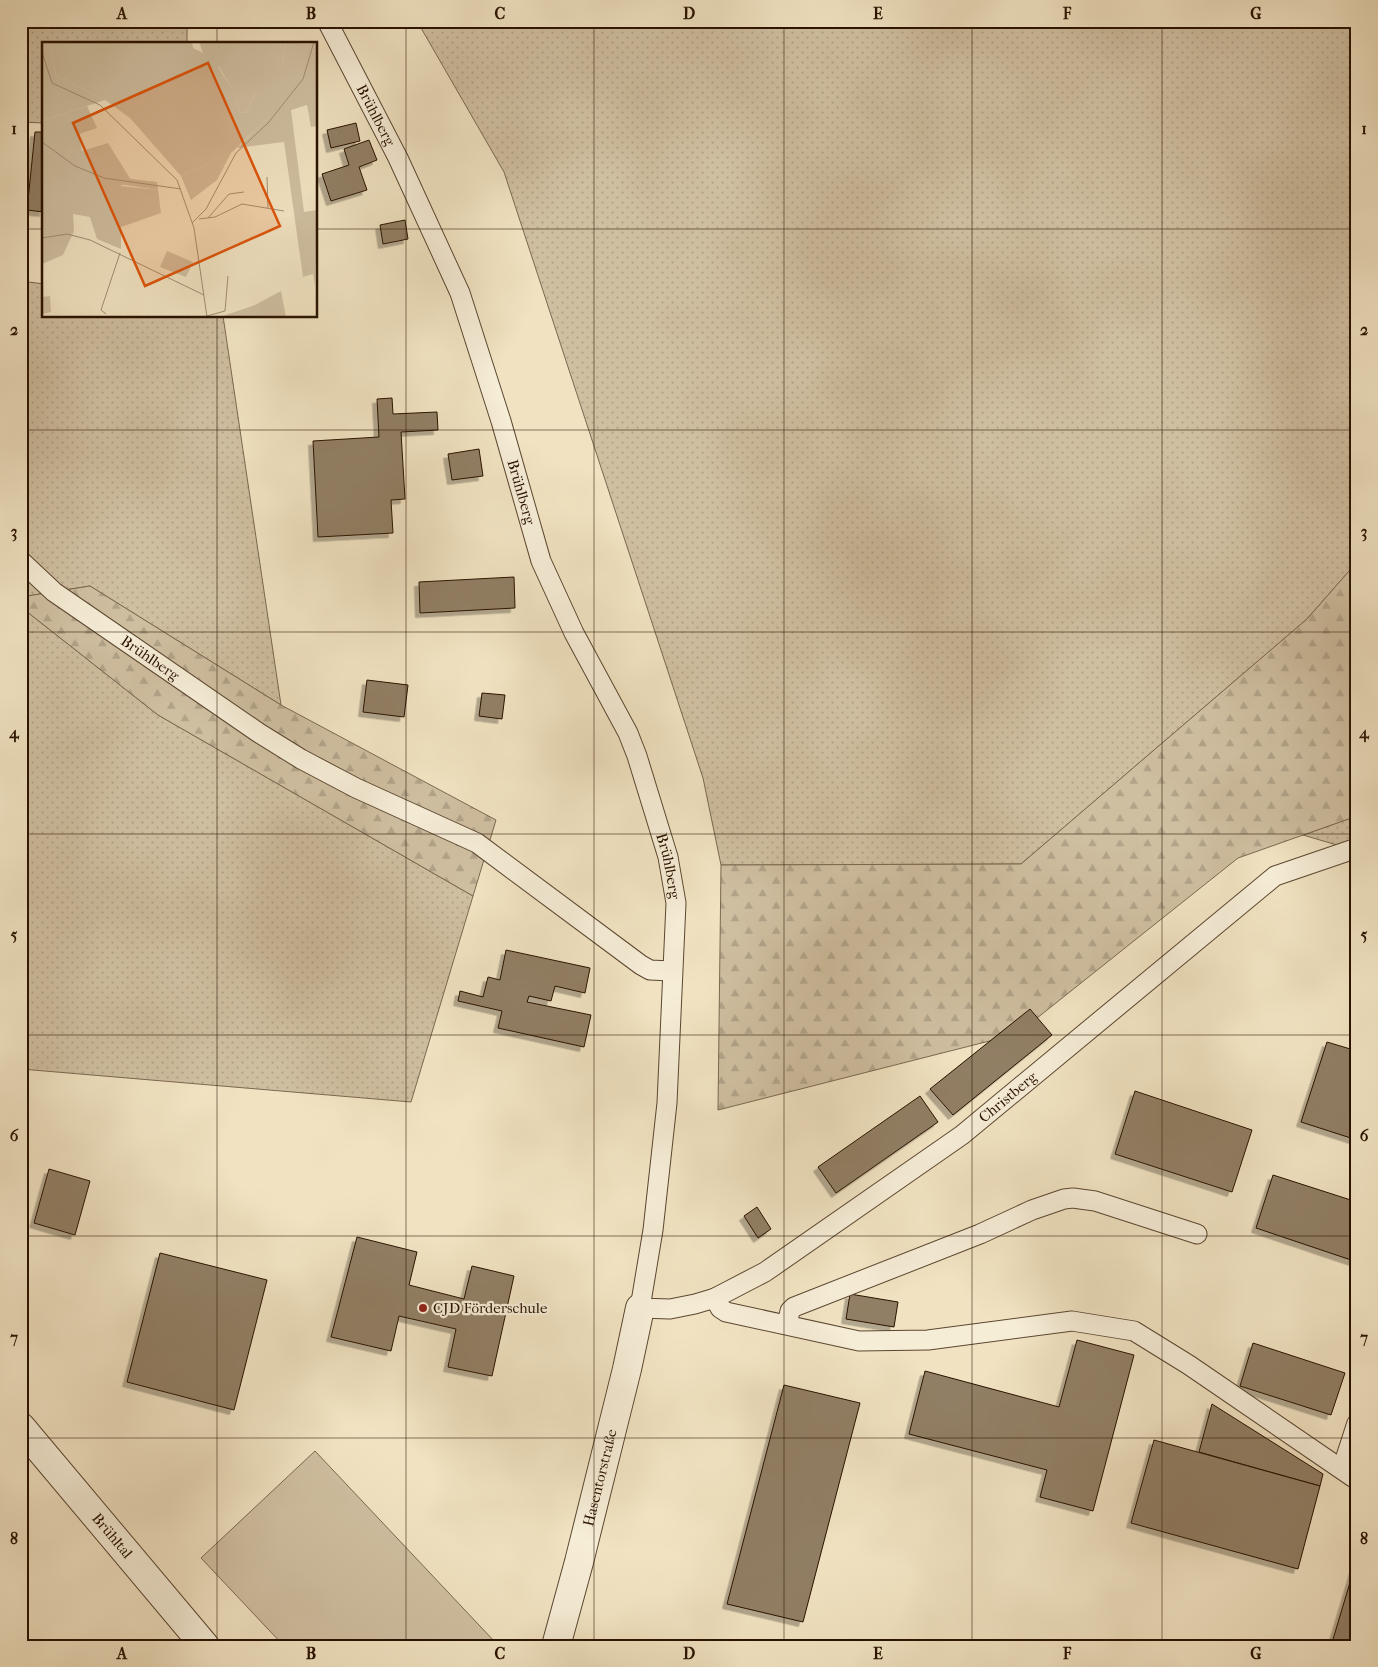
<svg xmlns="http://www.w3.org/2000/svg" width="1378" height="1667" font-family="'IM FELL French Canon',serif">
  <defs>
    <pattern id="green-dots" width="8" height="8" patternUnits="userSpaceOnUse" patternTransform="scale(1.25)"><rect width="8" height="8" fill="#cfbfa1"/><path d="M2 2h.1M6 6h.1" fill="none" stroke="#b2a389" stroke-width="1.8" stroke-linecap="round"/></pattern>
    <pattern id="forest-firs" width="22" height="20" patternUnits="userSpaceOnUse" patternTransform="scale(1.25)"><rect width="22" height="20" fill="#cfbfa1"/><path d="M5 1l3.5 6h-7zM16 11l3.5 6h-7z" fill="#b2a389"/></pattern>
    <filter id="shadow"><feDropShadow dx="-4.5" dy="4.5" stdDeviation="0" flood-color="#0004"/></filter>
  </defs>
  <rect width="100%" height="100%" fill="#f1e3c2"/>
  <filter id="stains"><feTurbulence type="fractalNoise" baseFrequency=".004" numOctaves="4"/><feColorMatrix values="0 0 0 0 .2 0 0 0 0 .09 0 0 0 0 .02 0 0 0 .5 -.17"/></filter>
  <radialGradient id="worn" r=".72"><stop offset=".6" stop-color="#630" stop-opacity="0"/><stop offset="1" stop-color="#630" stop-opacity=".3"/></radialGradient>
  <g fill="url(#green-dots)" stroke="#7c6850">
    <polygon points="21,21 187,21 187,44 44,44 44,123 21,122"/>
    <polygon points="417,21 1357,21 1357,562 1307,619 1021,864 721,865 703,778 504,172"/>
    <polygon points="21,281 44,284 44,316 223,316 281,705 90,586 21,597"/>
    <polygon points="21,607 158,715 473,896 411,1102 21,1069"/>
    <polygon points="1357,816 1357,851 1303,835"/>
  </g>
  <g fill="url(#forest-firs)" stroke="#7c6850">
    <polygon points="1357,562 1357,816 1238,858 1017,1034 718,1110 721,865 1021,864 1307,619"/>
    <polygon points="90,586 281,705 496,820 473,896 158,715 21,607 21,597"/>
  </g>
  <polygon fill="#cfbfa1" stroke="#7c6850" points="315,1451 495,1642 491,1646 284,1646 201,1558"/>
  <g fill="#917f65" stroke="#291200" filter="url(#shadow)">
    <polygon points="356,123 360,141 331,148 327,130"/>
    <polygon points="35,132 44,132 44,212 27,210"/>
    <polygon points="369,140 377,160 359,167 367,190 331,201 322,174 349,165 344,149"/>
    <polygon points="405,220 408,239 383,244 380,225"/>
    <polygon points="392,398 393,414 437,412 438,430 401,432 405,499 391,500 393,533 318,537 313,441 379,437 377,399"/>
    <polygon points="479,449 483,476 452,480 448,454"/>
    <polygon points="514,577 515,608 420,613 419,582"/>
    <polygon points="367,680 408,685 404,717 363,712"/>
    <polygon points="482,693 505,695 502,719 479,716"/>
    <polygon points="506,950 590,968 585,993 555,986 551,1001 529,996 527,1002 591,1015 584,1047 498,1028 502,1011 458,1001 460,991 483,997 488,977 500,980"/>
    <polygon points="1030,1009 1052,1035 953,1115 930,1089"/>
    <polygon points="1327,1042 1357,1051 1357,1140 1301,1122"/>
    <polygon points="1135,1091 1252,1130 1232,1192 1115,1154"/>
    <polygon points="920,1096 938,1122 836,1193 818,1167"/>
    <polygon points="49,1169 90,1181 75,1235 34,1223"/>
    <polygon points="1273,1175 1357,1202 1357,1262 1256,1228"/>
    <polygon points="757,1207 771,1229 758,1238 744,1216"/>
    <polygon points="357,1237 417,1252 409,1285 464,1299 472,1266 514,1276 492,1376 448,1367 456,1329 399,1316 391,1351 331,1337"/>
    <polygon points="160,1253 267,1280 234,1410 127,1382"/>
    <polygon points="850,1294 898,1302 894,1327 846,1319"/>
    <polygon points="1077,1340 1134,1355 1093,1511 1040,1497 1047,1470 909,1434 925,1371 1059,1407"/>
    <polygon points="1253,1343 1345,1373 1331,1415 1240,1386"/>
    <polygon points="784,1385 860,1403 803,1622 727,1604"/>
    <polygon points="1212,1404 1323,1474 1320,1486 1199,1452"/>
    <polygon points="1154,1440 1320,1486 1298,1569 1131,1523"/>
    <polygon points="1357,1559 1357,1646 1331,1646"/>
  </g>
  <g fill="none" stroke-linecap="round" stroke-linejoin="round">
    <g stroke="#5b4630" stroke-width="21">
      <g id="lane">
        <path id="s1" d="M327 21 398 158 460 293 501 421 541 561 574 633 628 733 637 756 668 857 676 903 667 1103 653 1230 640 1308 670 1309 695 1304 715 1298 765 1272 962 1135 1275 876 1357 848"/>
        <path id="s2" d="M21 561 54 592 259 733 301 759 356 788 477 843 641 965 650 970 672 971"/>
        <polyline points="715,1298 720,1308 726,1312 859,1341 928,1340 1072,1321 1134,1331 1189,1365 1357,1480"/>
        <polyline points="787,1324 790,1311 794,1307 980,1234 1032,1210 1064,1199 1073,1198 1095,1201 1197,1234"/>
        <polyline points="1342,1469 1357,1423"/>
      </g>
    </g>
    <g stroke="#5b4630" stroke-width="30">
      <g id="street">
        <path id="s3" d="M21 1427 205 1646"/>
        <path id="s4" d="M556 1646 579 1562 627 1369 640 1308"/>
      </g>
    </g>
    <use href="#lane" stroke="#f6edd7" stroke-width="19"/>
    <use href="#street" stroke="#f6edd7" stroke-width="28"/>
  </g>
  <path fill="none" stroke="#291200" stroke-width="1" stroke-opacity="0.55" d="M217 21V44M406 21V1646M594 21V1646M784 21V1646M972 21V1646M1162 21V1646M21 229H44M316 229H1357M217 316V1646M21 430H1357M21 632H1357M21 834H1357M21 1035H1357M21 1236H1357M21 1438H1357"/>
  <circle fill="#8f2418" stroke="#f6edd7" stroke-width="2" cx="423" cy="1308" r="5"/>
  <g text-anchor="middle" stroke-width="4.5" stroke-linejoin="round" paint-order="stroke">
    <g font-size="15" fill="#291200" stroke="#f6edd7">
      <text dy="5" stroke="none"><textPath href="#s1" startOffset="106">Brühlberg</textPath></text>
      <text dy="5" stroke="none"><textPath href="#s1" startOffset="511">Brühlberg</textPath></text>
      <text dy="5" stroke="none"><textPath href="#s2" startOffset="162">Brühlberg</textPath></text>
      <text dy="5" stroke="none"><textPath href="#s1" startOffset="915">Brühlberg</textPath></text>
      <text dy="5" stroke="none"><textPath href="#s1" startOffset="1792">Christberg</textPath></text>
      <text dy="5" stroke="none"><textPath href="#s4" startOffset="174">Hasentorstraße</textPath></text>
      <text dy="5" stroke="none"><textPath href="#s3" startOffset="142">Brühltal</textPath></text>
    </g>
    <g font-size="15" fill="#291200" stroke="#f6edd7" text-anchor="start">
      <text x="433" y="1313">CJD Förderschule</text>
    </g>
  </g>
  <g transform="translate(42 42)">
    <rect width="275" height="275" fill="#f1e3c2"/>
    <path d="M15 0H150L151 6 161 11 157 0H244L241 21 222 51H214L204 71 198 70 191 48 177 25 167 27 185 54 190 72 168 121 139 134 88 76 63 58 14 33 9 10ZM258 0H275V84L269 85 265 63 249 68 262 170 275 168 273 244 271 232 261 235 242 100 195 106 227 75 269 2ZM45 64 55 86 37 92 40 109 66 101 89 138 78 144 116 148 119 171 79 185V207L55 197 48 175 31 172 32 189 21 213 0 222V79ZM239 249 244 275H178L213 263Z" fill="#cfbfa1"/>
    <path d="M0 0H16L9 10 14 33 63 58 0 79ZM244 0 269 2 260 35 227 75 189 111 175 138 149 158 139 134 168 121 189 72 185 54 167 27 170 23 176 25 191 48 198 70 204 71 214 51H222L225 43 241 21ZM65 134 115 140 116 148 58 139ZM8 254 9 270 0 272V255Z" fill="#cfbfa1"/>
    <path d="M125 209 151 220 144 235 118 225Z" fill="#cfbfa1"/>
    <path fill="none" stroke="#a18f74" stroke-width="1" d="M0 10 10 41 58 63 135 138 152 186 165 275M0 100 33 124 62 136 139 147M225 135 226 166M166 176 187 152 202 150M157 177 173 175 200 162 242 169M150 181 164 167 194 111 226 81 261 37 272 0M0 196 25 192 48 198 162 253M64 272 59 268 78 211M165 274 183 269 186 234"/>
    <path fill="#de550b" fill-opacity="0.15" stroke="#de550b" stroke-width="2.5" d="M166 21 238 184 103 244 31 81Z"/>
    <rect width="275" height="275" fill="none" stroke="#291200" stroke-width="2.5"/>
  </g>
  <rect width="1378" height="1667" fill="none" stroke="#f1e3c2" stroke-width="55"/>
  <rect x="28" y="28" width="1322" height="1612" fill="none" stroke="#291200" stroke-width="2"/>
  <g font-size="16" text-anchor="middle" font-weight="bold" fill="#291200">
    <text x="122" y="19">A</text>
    <text x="311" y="19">B</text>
    <text x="500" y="19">C</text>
    <text x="689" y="19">D</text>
    <text x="878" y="19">E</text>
    <text x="1067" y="19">F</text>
    <text x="1256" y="19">G</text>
    <text x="14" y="134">1</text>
    <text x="1364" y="134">1</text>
    <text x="14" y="335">2</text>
    <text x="1364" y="335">2</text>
    <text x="14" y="537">3</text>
    <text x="1364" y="537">3</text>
    <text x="14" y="738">4</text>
    <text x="1364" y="738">4</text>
    <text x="14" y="940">5</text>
    <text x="1364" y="940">5</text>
    <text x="14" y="1141">6</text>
    <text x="1364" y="1141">6</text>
    <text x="14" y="1343">7</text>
    <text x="1364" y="1343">7</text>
    <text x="14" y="1544">8</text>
    <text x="1364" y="1544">8</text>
    <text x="122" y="1659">A</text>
    <text x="311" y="1659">B</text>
    <text x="500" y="1659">C</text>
    <text x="689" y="1659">D</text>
    <text x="878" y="1659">E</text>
    <text x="1067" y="1659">F</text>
    <text x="1256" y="1659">G</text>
  </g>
  <rect width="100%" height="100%" filter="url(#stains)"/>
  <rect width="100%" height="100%" fill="url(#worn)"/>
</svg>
